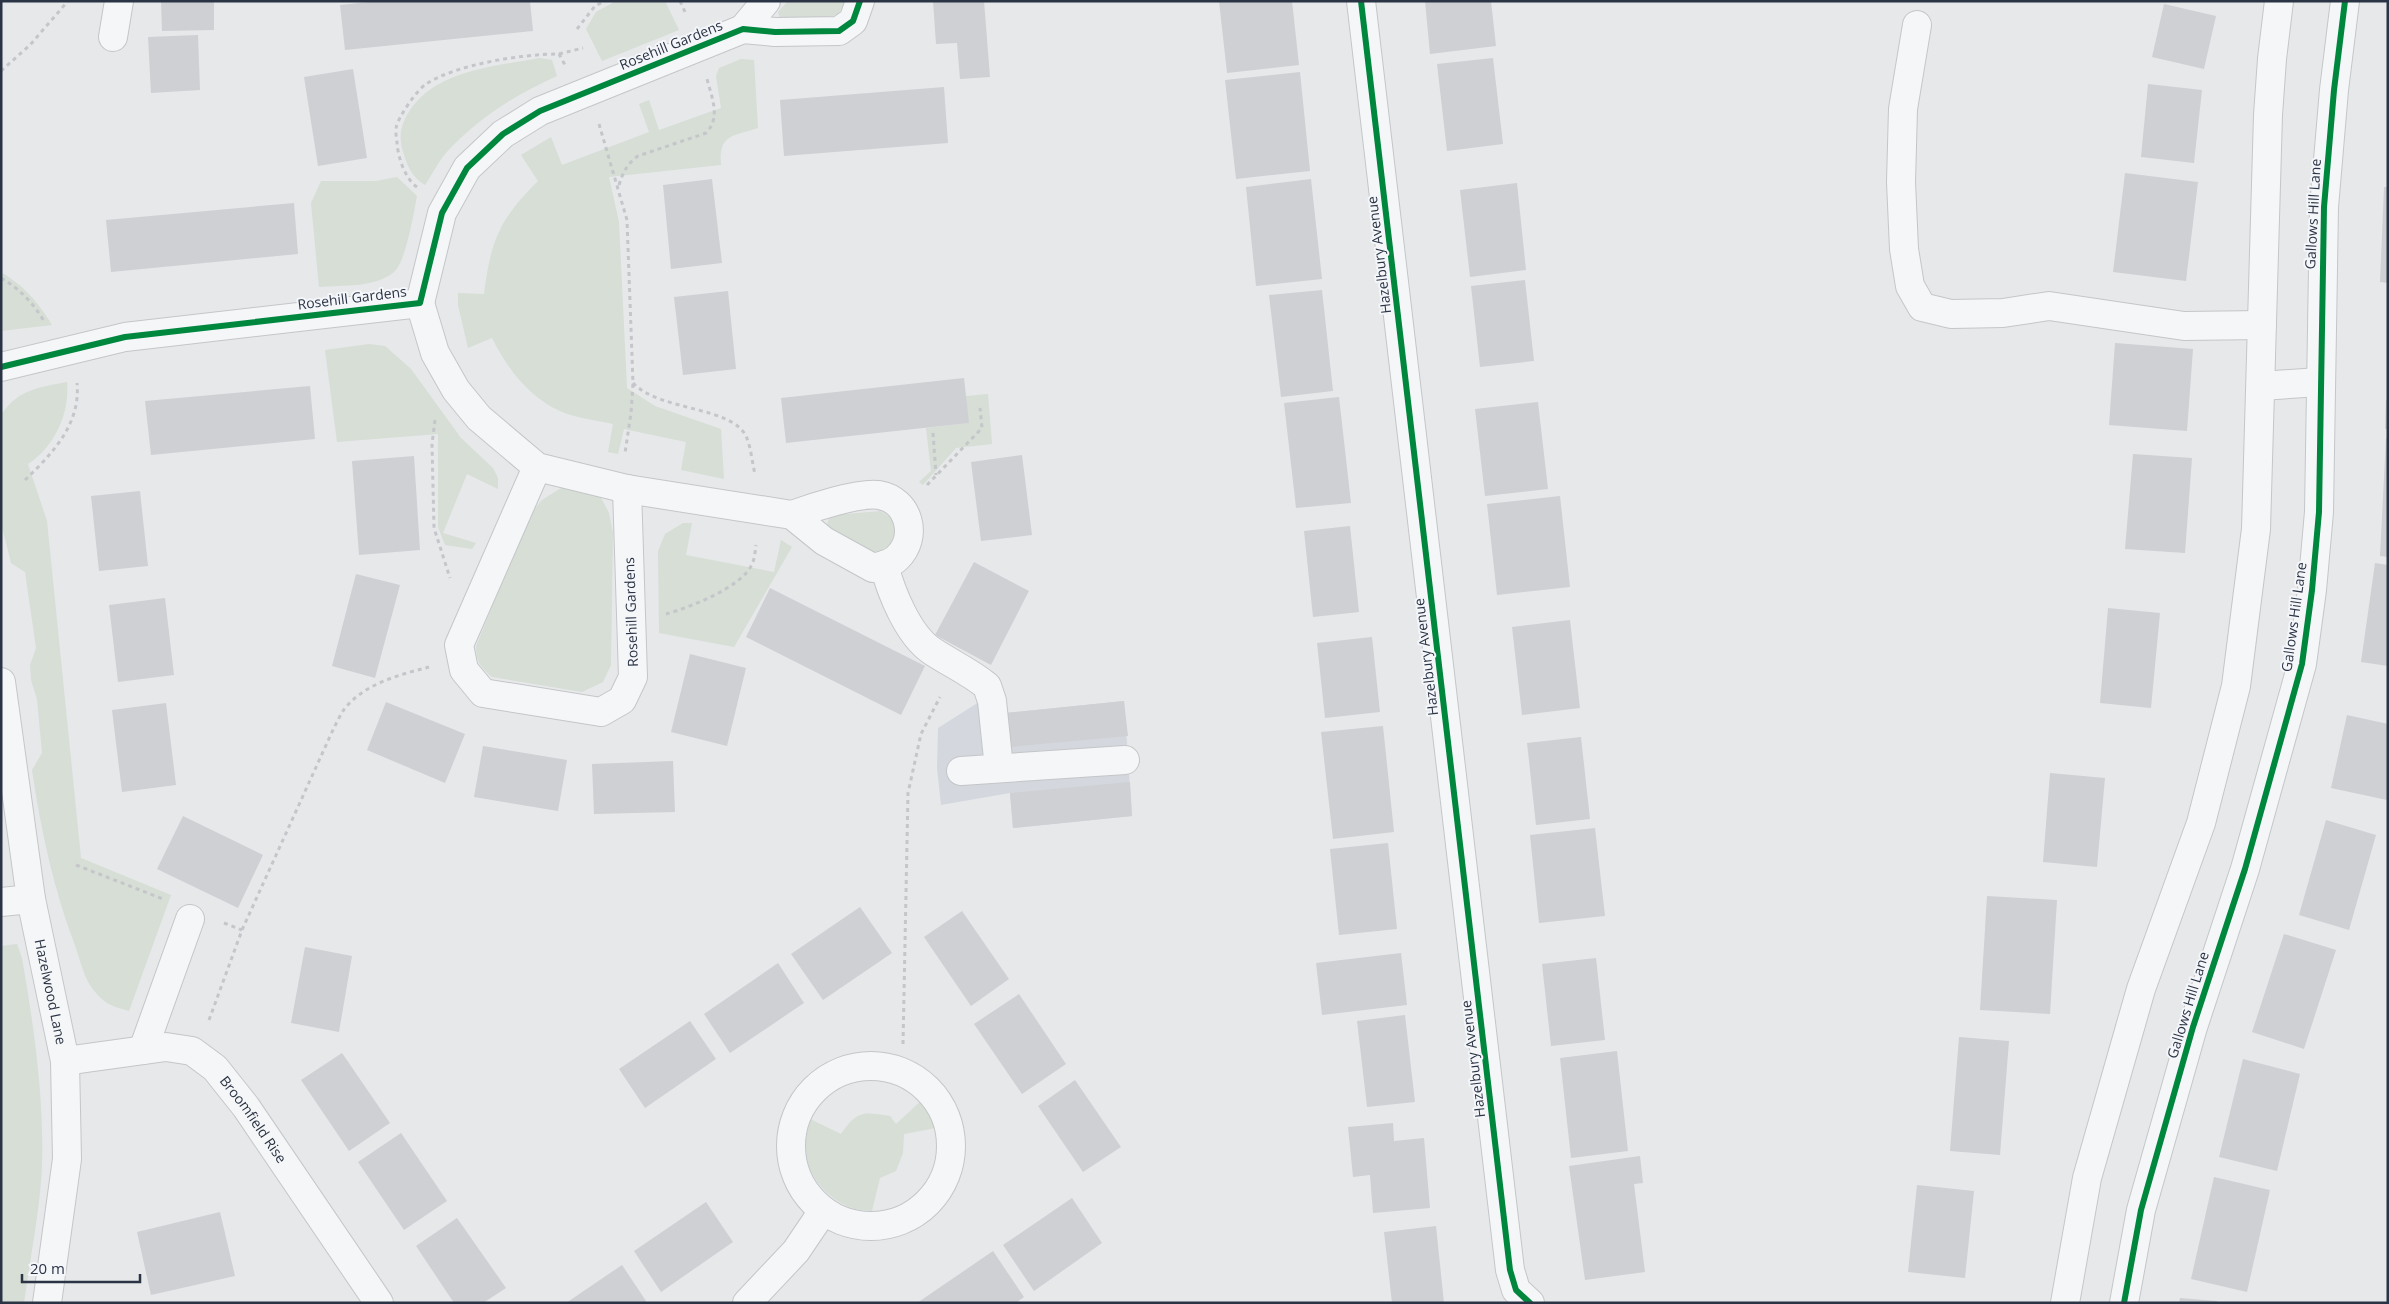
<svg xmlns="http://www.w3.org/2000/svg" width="2389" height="1304" font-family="'Open Sans',sans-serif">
  <rect width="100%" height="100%" fill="#e6e8ea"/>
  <polygon fill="#d4d7dd" points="1124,701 1132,816 1013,828 1010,793 941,805 937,768 938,728 979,702 1005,713"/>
  <g fill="#d6ded6">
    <polygon points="616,1 665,1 679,30 602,61 586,29 596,12"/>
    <polygon points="788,1 845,1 839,13 833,16 786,22 780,19 778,12"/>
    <path d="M539 58 552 60 557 76C515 95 478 118 446 153 438 162 432 175 425 185 411 177 406 163 402 148 399 135 401 126 407 115 433 70 493 67 539 58Z"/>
    <path d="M741 59 754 60 758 128C734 136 718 134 721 165L609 177 619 222 627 388 655 406 721 429 724 479 681 470 686 442 624 429 618 454 608 452 613 424C595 420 576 418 560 411 529 397 507 368 492 338L468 348 458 305V293L484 294C491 240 499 220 538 181L521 155 551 137 562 165 649 132 639 104 649 100 659 130 721 108 716 76 719 68Z"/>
    <path d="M397 177 417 196C414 212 406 260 395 271 377 288 342 285 319 287L311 203 321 181H376Z"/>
    <path d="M1 272C25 287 37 301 52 325L1 331Z"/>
    <polygon points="369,344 385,346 411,369 461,438 493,468 498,478 498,489 467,474 443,533 476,543 472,549 445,545 438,527 438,434 337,442 325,350"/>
    <path d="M67 382C70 414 54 447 28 464L47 521 81 858 171 895 129 1011C115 1007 106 1005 96 993 85 981 81 964 76 948 54 891 41 831 32 770L42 753 37 699 31 680 30 665 36 648 25 572 11 563 1 523V415C19 389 37 388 67 382Z"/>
    <polygon points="988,394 992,444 956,448 923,485 919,482 931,471 926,428 968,423 966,396"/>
    <path d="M561 488 580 489 600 496 609 513 613 533 611 665 603 682 582 692 492 677C480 667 476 661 476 646L531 513 542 500Z"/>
    <polygon points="880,511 894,519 898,527 894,542 878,553 872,552 830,530 827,524 829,518 834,515"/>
    <polygon points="683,523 692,523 686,555 774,572 781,540 792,547 734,647 659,633 658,551 665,534"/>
    <path d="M17 944 22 958C34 1027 44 1096 42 1166 40 1210 30 1259 24 1303H1V946Z"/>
    <path d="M922 1100 936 1128 904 1134 903 1153 896 1171 880 1178 872 1211C865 1210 856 1210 849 1207 827 1198 804 1172 805 1147 806 1138 808 1128 810 1119L841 1134C858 1110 863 1112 890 1116L896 1124Z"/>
  </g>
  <g fill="#ced0d3">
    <polygon points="161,1 214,1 214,30 162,31"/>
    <polygon points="379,1 530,1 533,31 345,50 340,5"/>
    <polygon points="933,1 984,1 990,77 960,79 957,43 936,44"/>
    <polygon points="1219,1 1292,1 1299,65 1227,73"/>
    <polygon points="1425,1 1491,1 1496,46 1430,54"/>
    <polygon points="2164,4 2216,16 2204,69 2152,57"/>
    <polygon points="198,35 200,90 151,93 148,37"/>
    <polygon points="1493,58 1503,144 1447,151 1437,64"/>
    <polygon points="353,69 367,158 318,166 304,77"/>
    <polygon points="1300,72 1310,171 1236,179 1225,80"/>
    <polygon points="2148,84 2202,90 2194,163 2141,157"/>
    <polygon points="944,87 948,143 784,156 780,100"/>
    <polygon points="2125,173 2198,182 2186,281 2113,272"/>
    <polygon points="712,179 722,263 671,269 663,185"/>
    <polygon points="1311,179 1322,279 1256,286 1246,187"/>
    <polygon points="1517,183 1526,270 1470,277 1460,190"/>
    <polygon points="2384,187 2388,187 2388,283 2380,282"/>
    <polygon points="294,203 298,254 111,272 106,220"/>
    <polygon points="1525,280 1534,361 1480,367 1471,286"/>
    <polygon points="1322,290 1333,391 1281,397 1269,295"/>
    <polygon points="728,291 736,369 683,375 674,297"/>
    <polygon points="2115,343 2193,349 2187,431 2109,425"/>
    <polygon points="964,378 969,423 786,443 781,398"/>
    <polygon points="310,386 315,439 151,455 145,401"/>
    <polygon points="1339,397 1351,503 1296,508 1284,403"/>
    <polygon points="2386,400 2388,400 2388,429 2385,429"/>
    <polygon points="1538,402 1548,489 1485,496 1475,409"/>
    <polygon points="2386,438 2388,439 2388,557 2380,556"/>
    <polygon points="2133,454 2192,458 2185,553 2125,549"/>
    <polygon points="1022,455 1032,535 981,541 971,462"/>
    <polygon points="414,456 420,550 359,555 352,461"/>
    <polygon points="140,491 148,566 99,571 91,496"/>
    <polygon points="1560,496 1570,587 1497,595 1487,504"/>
    <polygon points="1350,526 1359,612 1313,617 1304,531"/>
    <polygon points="974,562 1029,591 991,665 935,635"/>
    <polygon points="2375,563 2388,565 2388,666 2361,662"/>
    <polygon points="356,574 400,585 375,678 332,666"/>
    <polygon points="770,588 925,666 901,715 746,637"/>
    <polygon points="165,598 174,675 118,682 109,605"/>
    <polygon points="2108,608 2160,613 2151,708 2100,703"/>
    <polygon points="1570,620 1580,708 1522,715 1512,627"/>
    <polygon points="1372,637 1380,712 1325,718 1317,643"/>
    <polygon points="690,654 746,668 727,746 671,732"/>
    <polygon points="1124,701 1128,736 1009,747 1005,713"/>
    <polygon points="386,702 465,734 445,783 367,750"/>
    <polygon points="166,703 176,785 122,792 112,710"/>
    <polygon points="2347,715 2388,724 2387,800 2331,788"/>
    <polygon points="1383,726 1394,832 1333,839 1321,732"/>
    <polygon points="1581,737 1590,819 1536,825 1527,743"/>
    <polygon points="483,746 567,760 558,811 474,797"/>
    <polygon points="673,761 675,812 594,814 592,764"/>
    <polygon points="2050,773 2105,778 2097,867 2043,862"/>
    <polygon points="1130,782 1132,816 1013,828 1010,793"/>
    <polygon points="183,816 263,855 238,908 157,869"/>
    <polygon points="2326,820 2376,835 2349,930 2299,915"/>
    <polygon points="1595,828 1605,916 1539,923 1530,835"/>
    <polygon points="1388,843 1397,929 1339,935 1330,849"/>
    <polygon points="1987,896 2057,900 2050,1014 1980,1010"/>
    <polygon points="860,907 892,953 823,1000 791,954"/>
    <polygon points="962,911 1009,979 971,1006 924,937"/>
    <polygon points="2284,934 2336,950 2304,1049 2252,1032"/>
    <polygon points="305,947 352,956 339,1032 291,1023"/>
    <polygon points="1401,953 1407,1005 1322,1015 1316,963"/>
    <polygon points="1596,958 1605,1040 1551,1046 1542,964"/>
    <polygon points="778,963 804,1003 730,1053 704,1014"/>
    <polygon points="1019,994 1066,1064 1022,1094 974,1024"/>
    <polygon points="1405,1015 1415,1102 1367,1107 1357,1021"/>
    <polygon points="690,1021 716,1059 645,1108 619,1069"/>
    <polygon points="1959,1037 2009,1041 2000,1155 1950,1151"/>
    <polygon points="1617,1051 1628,1151 1571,1158 1560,1058"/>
    <polygon points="342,1053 390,1123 349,1151 301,1080"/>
    <polygon points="2243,1059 2300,1074 2277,1171 2219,1157"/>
    <polygon points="1075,1080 1121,1147 1083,1172 1038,1106"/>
    <polygon points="1393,1123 1394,1141 1424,1138 1430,1208 1373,1213 1370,1175 1353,1177 1348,1127"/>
    <polygon points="401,1133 447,1201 404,1230 358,1162"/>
    <polygon points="1640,1156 1643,1183 1634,1184 1645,1272 1585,1280 1569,1166"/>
    <polygon points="2214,1177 2270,1190 2247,1292 2191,1279"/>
    <polygon points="1917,1185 1974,1191 1965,1278 1908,1272"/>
    <polygon points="1072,1198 1102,1243 1034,1291 1003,1245"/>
    <polygon points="706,1202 733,1242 661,1292 634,1251"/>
    <polygon points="220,1212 235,1276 151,1295 137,1232"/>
    <polygon points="457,1218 506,1288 483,1303 454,1303 416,1246"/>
    <polygon points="1436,1226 1444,1303 1392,1303 1384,1232"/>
    <polygon points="993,1251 1024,1297 1016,1303 917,1303"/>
    <polygon points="622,1265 646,1301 644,1303 566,1303"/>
    <polygon points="2180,1298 2217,1301 2217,1303 2179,1303"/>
  </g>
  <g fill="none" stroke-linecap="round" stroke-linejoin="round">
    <g stroke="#c4c6c8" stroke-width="30">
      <g id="minor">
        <polyline points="1361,1 1510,1270 1516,1290 1530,1303"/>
        <polyline points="1917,25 1903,109 1901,182 1904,249 1910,286 1922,307 1951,314 2003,313 2049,306 2184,326 2262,325"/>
        <polyline points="743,29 766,1"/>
        <polyline points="113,37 119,1"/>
        <path d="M420 303 435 353 456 390 479 418 537 467 627 489 792 515 824 541 873 568C881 566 891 564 897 558 919 537 909 500 879 495 859 492 811 508 792 515"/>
        <polyline points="1,367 125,337 420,303 442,213 467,168 503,134 540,111 743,29 775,32 839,31 853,21 860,1"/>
        <polyline points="2261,386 2319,382"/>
        <polyline points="537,467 459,645 464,670 483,693 601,712 622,700 633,677 627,489"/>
        <path d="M884 565C891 592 908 635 932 651 950 663 970 672 987 686L992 701 999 768"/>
        <path id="s1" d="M1 682 31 899 65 1061 67 1159 47 1303"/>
        <polyline points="961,771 1125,760"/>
        <polyline points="1,902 31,899"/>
        <polyline points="143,1050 190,919"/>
        <path id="s2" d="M65 1061 166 1047 192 1051 215 1068 246 1107 379 1303"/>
        <circle cx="871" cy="1146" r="80"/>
        <polyline points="747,1303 796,1251 823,1211"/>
        <polyline points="2065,1303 2087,1178 2141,989 2201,823 2236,686 2256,529 2268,115 2272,59 2279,1"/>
        <polyline points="2124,1303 2141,1210 2193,1027 2245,869 2302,664 2312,590 2319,512 2324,207 2334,90 2345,1"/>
      </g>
    </g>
    <g stroke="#c5c6ca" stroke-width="3" stroke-dasharray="4 4" stroke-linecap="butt">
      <polyline points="680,1 686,14"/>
      <polyline points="577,29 595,6 605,1"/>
      <polyline points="559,54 583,48"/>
      <polyline points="1,71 30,45 68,1"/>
      <polyline points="599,124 627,220 633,383 631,413 625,453"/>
      <path d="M619 185C623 172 627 164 638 156L706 133C721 118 712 98 707 79"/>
      <path d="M417 187C405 179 398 157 397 143 397 138 395 132 396 128 398 117 417 90 426 84 457 64 523 54 559 54L565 65"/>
      <path d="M1 278C20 289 33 303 44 321"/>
      <path d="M633 383C659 411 731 406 746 436 751 447 752 462 755 474"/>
      <polyline points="435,420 432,444 434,528 450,578"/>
      <polyline points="933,433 936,475"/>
      <path d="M25 480C52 454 81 424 77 383"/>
      <polyline points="927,485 982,428 980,408"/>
      <path d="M666 614C688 608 743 587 752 564 755 558 755 551 756 545"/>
      <polyline points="76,865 163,899"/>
      <polyline points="224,923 242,930"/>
      <path d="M209 1020 242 930 332 732C336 724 340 715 345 708 366 683 399 675 429 667"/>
      <polyline points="903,1044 908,793 921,734 940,697"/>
    </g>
    <use href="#minor" stroke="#f5f6f7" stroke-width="28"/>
    <g stroke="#f4f6f9" stroke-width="9">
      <g id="cycleway">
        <polyline points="1361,1 1510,1270 1516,1290 1530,1303"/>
        <polyline points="1,367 125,337 420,303 442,213 467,168 503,134 540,111 743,29 775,32 839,31 853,21 860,1"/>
        <polyline points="2124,1303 2141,1210 2193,1027 2245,869 2302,664 2312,590 2319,512 2324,207 2334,90 2345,1"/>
      </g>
    </g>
    <use href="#cycleway" stroke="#00873e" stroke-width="6"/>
  </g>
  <g text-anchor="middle" stroke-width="4" stroke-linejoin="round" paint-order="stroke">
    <g font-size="14" fill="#2b3445" stroke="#f4f6f9">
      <text transform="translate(671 45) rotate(-22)" y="5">Rosehill Gardens</text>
      <text transform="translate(2313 214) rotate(-87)" y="5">Gallows Hill Lane</text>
      <text transform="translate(1379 255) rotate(-97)" y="5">Hazelbury Avenue</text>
      <text transform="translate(352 298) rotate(-7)" y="5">Rosehill Gardens</text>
      <text transform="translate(631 612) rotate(-92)" y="5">Rosehill Gardens</text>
      <text transform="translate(2294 617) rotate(-82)" y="5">Gallows Hill Lane</text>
      <text transform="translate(1426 657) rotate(-97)" y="5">Hazelbury Avenue</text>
      <text dy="5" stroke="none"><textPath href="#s1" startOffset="314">Hazelwood Lane</textPath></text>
      <text transform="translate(2188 1005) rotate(-73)" y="5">Gallows Hill Lane</text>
      <text transform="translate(1473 1059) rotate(-97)" y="5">Hazelbury Avenue</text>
      <text dy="5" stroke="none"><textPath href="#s2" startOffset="221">Broomfield Rise</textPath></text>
    </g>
  </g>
  <rect width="2389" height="1304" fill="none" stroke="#2b3445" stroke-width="5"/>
  <path d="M22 1274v8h118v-8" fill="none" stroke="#2b3445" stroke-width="2.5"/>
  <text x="30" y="1274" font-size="15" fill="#2b3445" stroke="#f4f6f9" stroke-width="4" paint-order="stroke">20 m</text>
</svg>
